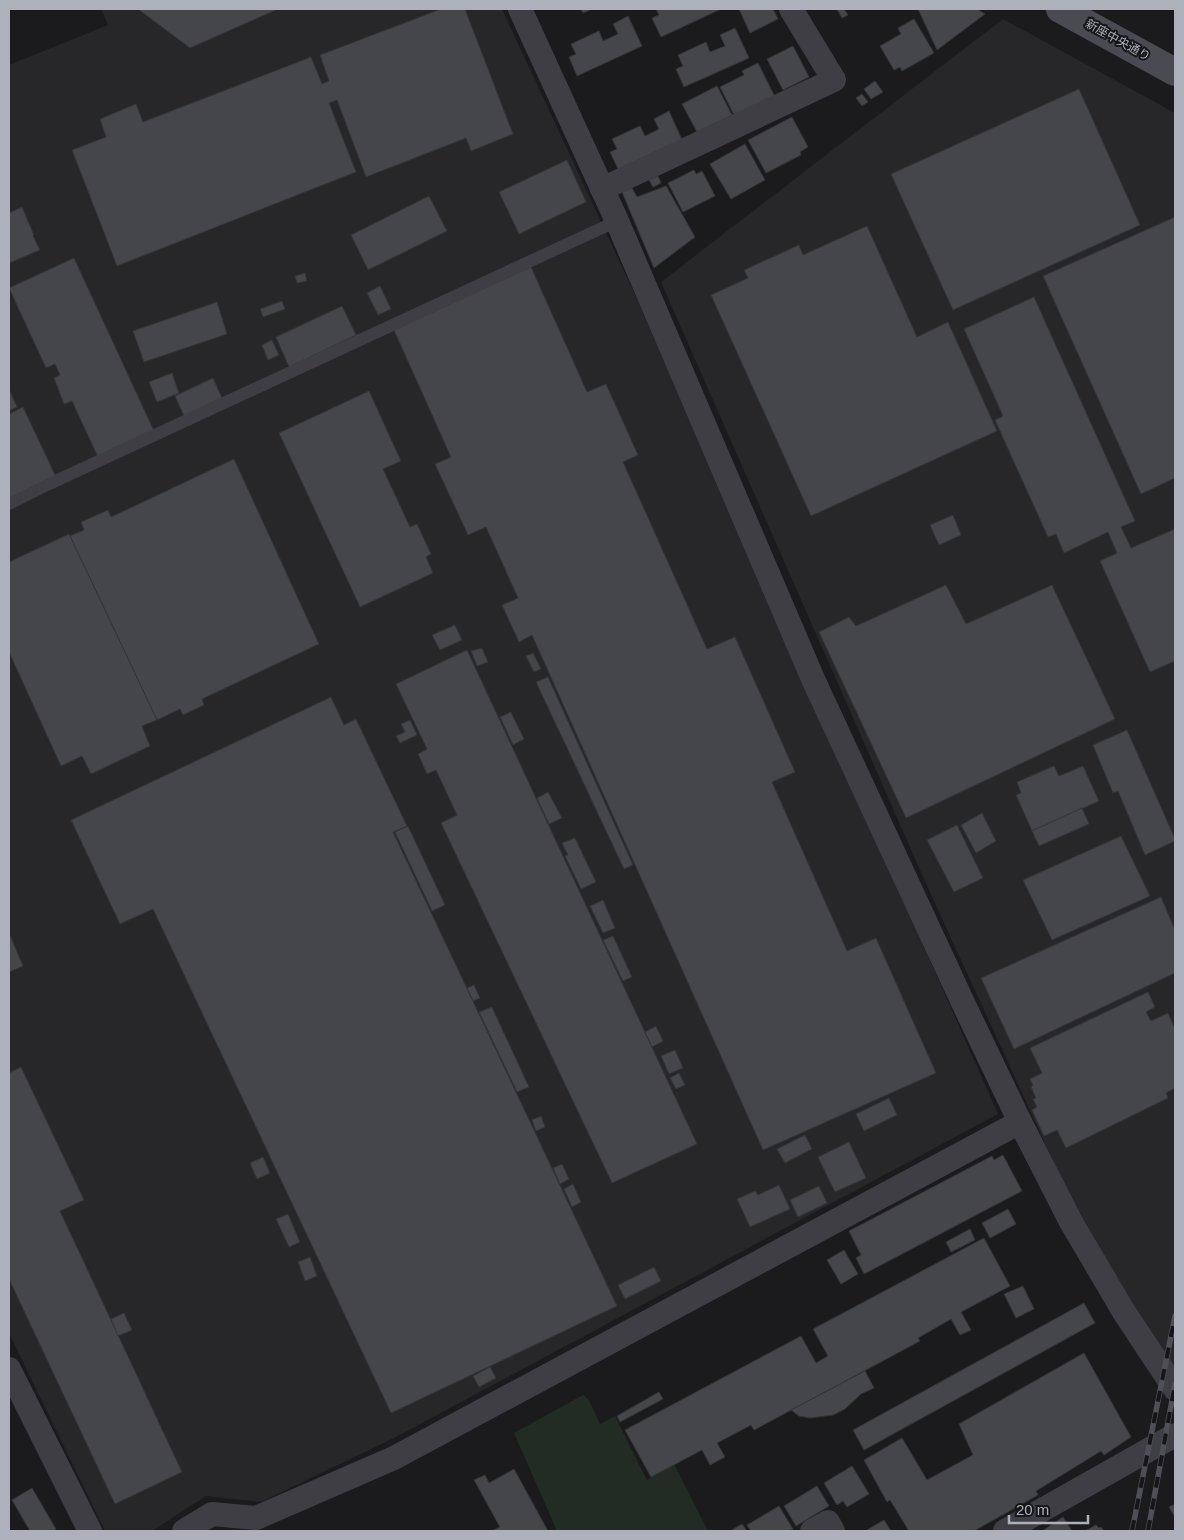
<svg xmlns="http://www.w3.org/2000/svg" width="1184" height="1540" font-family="Arial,'Noto Sans JP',sans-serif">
  <rect width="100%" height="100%" fill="#1b1b1d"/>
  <g fill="#27272a">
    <polygon points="101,9 502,9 636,297 998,1114 396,1437 261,1502 206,1496 152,1531 105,1531 9,1333 9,65 108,25"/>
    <polygon points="1003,19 1175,113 1175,1372 1131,1301 1071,1200 928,888 661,282"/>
  </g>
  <polygon fill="#222b24" points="583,1395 589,1400 600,1424 615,1416 647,1480 674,1464 708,1531 557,1531 514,1433"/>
  <g fill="#45464a" stroke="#353539">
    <polygon points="138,9 278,9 190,48"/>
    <polygon points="441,9 465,9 513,134 471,151 466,138 366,177 337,100 329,103 356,172 117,266 72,150 106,137 100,119 136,104 143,122 311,57 322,84 329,81 320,55"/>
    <polygon points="581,9 592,9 583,13"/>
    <polygon points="656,9 721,9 661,37 652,18 659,15"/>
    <polygon points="739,9 773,9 778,19 750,33"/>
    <polygon points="837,9 844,9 848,15 842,18"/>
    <polygon points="918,9 977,9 985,14 937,50"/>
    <polygon points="628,16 642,46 577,76 569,57 576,54 571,44 599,31 603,41 618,34 613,24"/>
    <polygon points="914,19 934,53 902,71 900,67 894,70 880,46 901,34 898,28"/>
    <polygon points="735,28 749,58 684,87 676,69 683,66 678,55 706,42 710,52 725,46 720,35"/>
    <polygon points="793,46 809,77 783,90 767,59"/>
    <polygon points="758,63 775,97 735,117 720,87 744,75 742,71"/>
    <polygon points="875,81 883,92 871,99 864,89"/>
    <polygon points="717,86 732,115 697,132 682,104"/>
    <polygon points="1079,89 1140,225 953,310 891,174"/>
    <polygon points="862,94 868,102 862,106 856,98"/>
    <polygon points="669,111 683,142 619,171 610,152 617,149 612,139 640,126 645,136 659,129 654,119"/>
    <polygon points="792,117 808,147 800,152 801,155 766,173 748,140"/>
    <polygon points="745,144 765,180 731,199 710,164"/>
    <polygon points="567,160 586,202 519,234 499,192"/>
    <polygon points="694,170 696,174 702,171 715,196 683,212 668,183"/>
    <polygon points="658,176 661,183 653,187 649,180"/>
    <polygon points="666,186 695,237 654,268 622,192 632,188 637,197"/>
    <polygon points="429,196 447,231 368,270 351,235"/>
    <polygon points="22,207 34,235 33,236 40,250 9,263 9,213"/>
    <polygon points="1175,217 1175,478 1141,494 1043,276"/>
    <polygon points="867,226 917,337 948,322 997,431 811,516 711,295 748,278 744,270 799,245 803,255"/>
    <polygon points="74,258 154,431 98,457 72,401 64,404 54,378 60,375 55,364 46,368 9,288"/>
    <polygon points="531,267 587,392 606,384 638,455 623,462 707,649 735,637 795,772 772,782 847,951 876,938 936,1073 763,1150 532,635 519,642 502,605 518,598 486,527 468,535 435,464 451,457 393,328"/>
    <polygon points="305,273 307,281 297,283 295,276"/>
    <polygon points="380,286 391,309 378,315 367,293"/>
    <polygon points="1034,297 1135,521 1121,527 1131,548 1175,529 1175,661 1150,672 1100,561 1117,553 1108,532 1064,553 1056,534 1048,537 995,420 1003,416 964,329"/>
    <polygon points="282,301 285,309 263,317 260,309"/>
    <polygon points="217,302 227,334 144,362 133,331"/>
    <polygon points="342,306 356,335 289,367 276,337"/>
    <polygon points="272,340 279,355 268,360 262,345"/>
    <polygon points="172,373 179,393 157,402 149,382"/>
    <polygon points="213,378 222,398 184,416 175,396"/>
    <polygon points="9,389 17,407 9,411"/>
    <polygon points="369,391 401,461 383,469 410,527 417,524 431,554 426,557 433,573 360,607 279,433"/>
    <polygon points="23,407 56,477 9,500 9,414"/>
    <polygon points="234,459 319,644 202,699 204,705 183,715 180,709 157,720 70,536 84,530 81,522 108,510 111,517"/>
    <polygon points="953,515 961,535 939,545 930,525"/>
    <polygon points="69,534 157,720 142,726 150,746 91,774 82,756 61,766 9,652 9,562"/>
    <polygon points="946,585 966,624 1052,585 1115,719 906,818 819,632 849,617 856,626"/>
    <polygon points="455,625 462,640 440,650 432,635"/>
    <polygon points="482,648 488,662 477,666 471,651"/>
    <polygon points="467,650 697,1144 612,1183 441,823 457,815 436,770 427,774 418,754 427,749 396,684"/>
    <polygon points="533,653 541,669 534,672 526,656"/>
    <polygon points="548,677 633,865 624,869 536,682"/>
    <polygon points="331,697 344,725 356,719 407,826 393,832 617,1306 391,1413 153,909 120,924 71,820"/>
    <polygon points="511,712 524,739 513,745 500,717"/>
    <polygon points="410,720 417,735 400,743 396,736 405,732 401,724"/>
    <polygon points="1127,730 1175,839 1175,841 1145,855 1118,791 1113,793 1093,745"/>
    <polygon points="1054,766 1059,776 1083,766 1099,801 1032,831 1016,795 1021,793 1017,782"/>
    <polygon points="548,792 562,818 549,824 537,798"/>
    <polygon points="1082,808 1089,824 1039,846 1032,831"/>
    <polygon points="982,813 996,841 976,853 961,825"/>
    <polygon points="957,825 983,878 954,892 927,840"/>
    <polygon points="408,826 445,905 432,911 395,832"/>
    <polygon points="1121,836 1150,896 1052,940 1023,880"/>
    <polygon points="575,838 596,882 581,889 565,856 568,855 562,843"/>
    <polygon points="1161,897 1175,930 1175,973 1014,1049 981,978"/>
    <polygon points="603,900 615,928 603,933 590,906"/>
    <polygon points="9,933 23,966 9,972"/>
    <polygon points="613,936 632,977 623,981 603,940"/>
    <polygon points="474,985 480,998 473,1001 467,988"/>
    <polygon points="1148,992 1155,1007 1146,1012 1151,1021 1168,1013 1175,1029 1175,1088 1166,1093 1168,1098 1066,1148 1057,1130 1044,1136 1032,1110 1037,1107 1033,1099 1036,1098 1031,1087 1033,1085 1030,1079 1042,1073 1030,1048"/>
    <polygon points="492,1007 529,1087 517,1092 479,1012"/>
    <polygon points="656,1026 663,1041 652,1047 645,1032"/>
    <polygon points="675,1050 683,1068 669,1074 661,1056"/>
    <polygon points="21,1067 84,1200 60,1211 182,1472 115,1504 9,1279 9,1073"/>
    <polygon points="679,1073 685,1085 676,1089 670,1078"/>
    <polygon points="889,1098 897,1115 864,1131 856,1114"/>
    <polygon points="541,1116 545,1127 536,1131 532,1120"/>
    <polygon points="805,1135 812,1149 785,1163 777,1149"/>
    <polygon points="849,1142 866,1178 835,1192 818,1157"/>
    <polygon points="1003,1155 1022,1191 864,1274 856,1258 861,1255 849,1231 992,1156 994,1160"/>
    <polygon points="263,1157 270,1173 257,1179 250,1163"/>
    <polygon points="562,1164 569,1179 560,1184 553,1168"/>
    <polygon points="573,1184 581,1202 572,1207 564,1189"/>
    <polygon points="779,1185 790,1209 750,1227 737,1199 755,1191 758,1195"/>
    <polygon points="819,1186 827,1203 798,1217 790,1200"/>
    <polygon points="1008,1209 1016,1224 990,1238 982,1223"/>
    <polygon points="288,1214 300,1242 289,1247 276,1219"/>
    <polygon points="970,1229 975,1240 951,1252 946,1242"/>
    <polygon points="984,1238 1010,1286 961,1312 971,1330 960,1335 951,1319 918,1338 920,1341 754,1430 751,1425 717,1443 725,1457 710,1465 702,1450 651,1477 625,1430 801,1336 816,1363 828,1356 813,1329"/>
    <polygon points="844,1250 858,1274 841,1284 827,1260"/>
    <polygon points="310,1257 317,1276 305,1281 298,1262"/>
    <polygon points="654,1267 661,1281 625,1299 618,1285"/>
    <polygon points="1023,1286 1034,1309 1016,1318 1004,1294"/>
    <polygon points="1084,1303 1095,1323 864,1450 853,1430"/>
    <polygon points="124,1313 132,1330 118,1336 111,1319"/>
    <polygon points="1084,1353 1131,1437 1104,1455 1101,1451 1036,1491 1038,1495 974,1531 909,1531 890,1500 887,1502 864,1460 902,1438 927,1480 973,1455 959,1424"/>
    <polygon points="490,1367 496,1378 479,1387 473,1376"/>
    <polygon points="865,1371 874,1388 861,1394 845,1409 833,1415 810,1418 799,1416 791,1410"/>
    <polygon points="659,1392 663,1399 620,1422 617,1416"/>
    <polygon points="852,1466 869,1494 847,1507 843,1501 837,1505 824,1483"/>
    <polygon points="514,1469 548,1531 492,1531 500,1527 474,1480 485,1475 489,1483"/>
    <polygon points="817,1486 829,1506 796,1526 784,1506"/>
    <polygon points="32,1488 56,1529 53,1531 30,1531 12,1500"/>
    <polygon points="1175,1504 1175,1517 1169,1507"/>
    <polygon points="779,1506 793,1529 789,1531 751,1531 747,1525"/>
    <polygon points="1063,1517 1072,1531 1042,1531"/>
    <polygon points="884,1520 891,1531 865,1531"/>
    <polygon points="742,1524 747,1531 730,1531"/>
    <polygon points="1096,1525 1099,1528 1101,1527 1104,1531 1085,1531"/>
  </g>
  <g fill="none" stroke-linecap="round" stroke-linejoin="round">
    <polyline stroke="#3e3e44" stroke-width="12" points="9,504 47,485 617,221"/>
    <g stroke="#3e3e44" stroke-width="24">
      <polyline points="520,9 617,221 813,679 965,1007 1020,1122 1071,1222 1124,1312 1175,1389"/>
      <polyline points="602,189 834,80 791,9"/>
      <polyline points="9,1369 90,1531"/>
      <polyline points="184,1531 212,1514 256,1518 394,1458 1020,1122"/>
      <polyline points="812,1531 828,1522 833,1531"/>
      <polyline points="1005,1531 1175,1435"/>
    </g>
    <polyline stroke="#4a4b52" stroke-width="28" points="1060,9 1175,72"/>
    <g stroke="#4f5057" stroke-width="5.5">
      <g id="rail">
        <polyline points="1132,1531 1175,1316"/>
        <polyline points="1148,1531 1175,1384"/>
      </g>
    </g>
    <use href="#rail" stroke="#161618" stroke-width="4" stroke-dasharray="11" stroke-linecap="butt"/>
  </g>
  <g text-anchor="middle" stroke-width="4" stroke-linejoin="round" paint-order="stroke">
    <g font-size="12" fill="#aeb1bc" stroke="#161618">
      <text transform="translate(1118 40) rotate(29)" y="4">新座中央通り</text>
    </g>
  </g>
  <rect width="1184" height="1540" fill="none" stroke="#aeb1bc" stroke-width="20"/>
  <path d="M1009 1515v8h79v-8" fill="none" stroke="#aeb1bc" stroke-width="2.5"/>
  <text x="1016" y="1515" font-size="15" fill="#aeb1bc" stroke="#161618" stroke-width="4" paint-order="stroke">20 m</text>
</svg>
